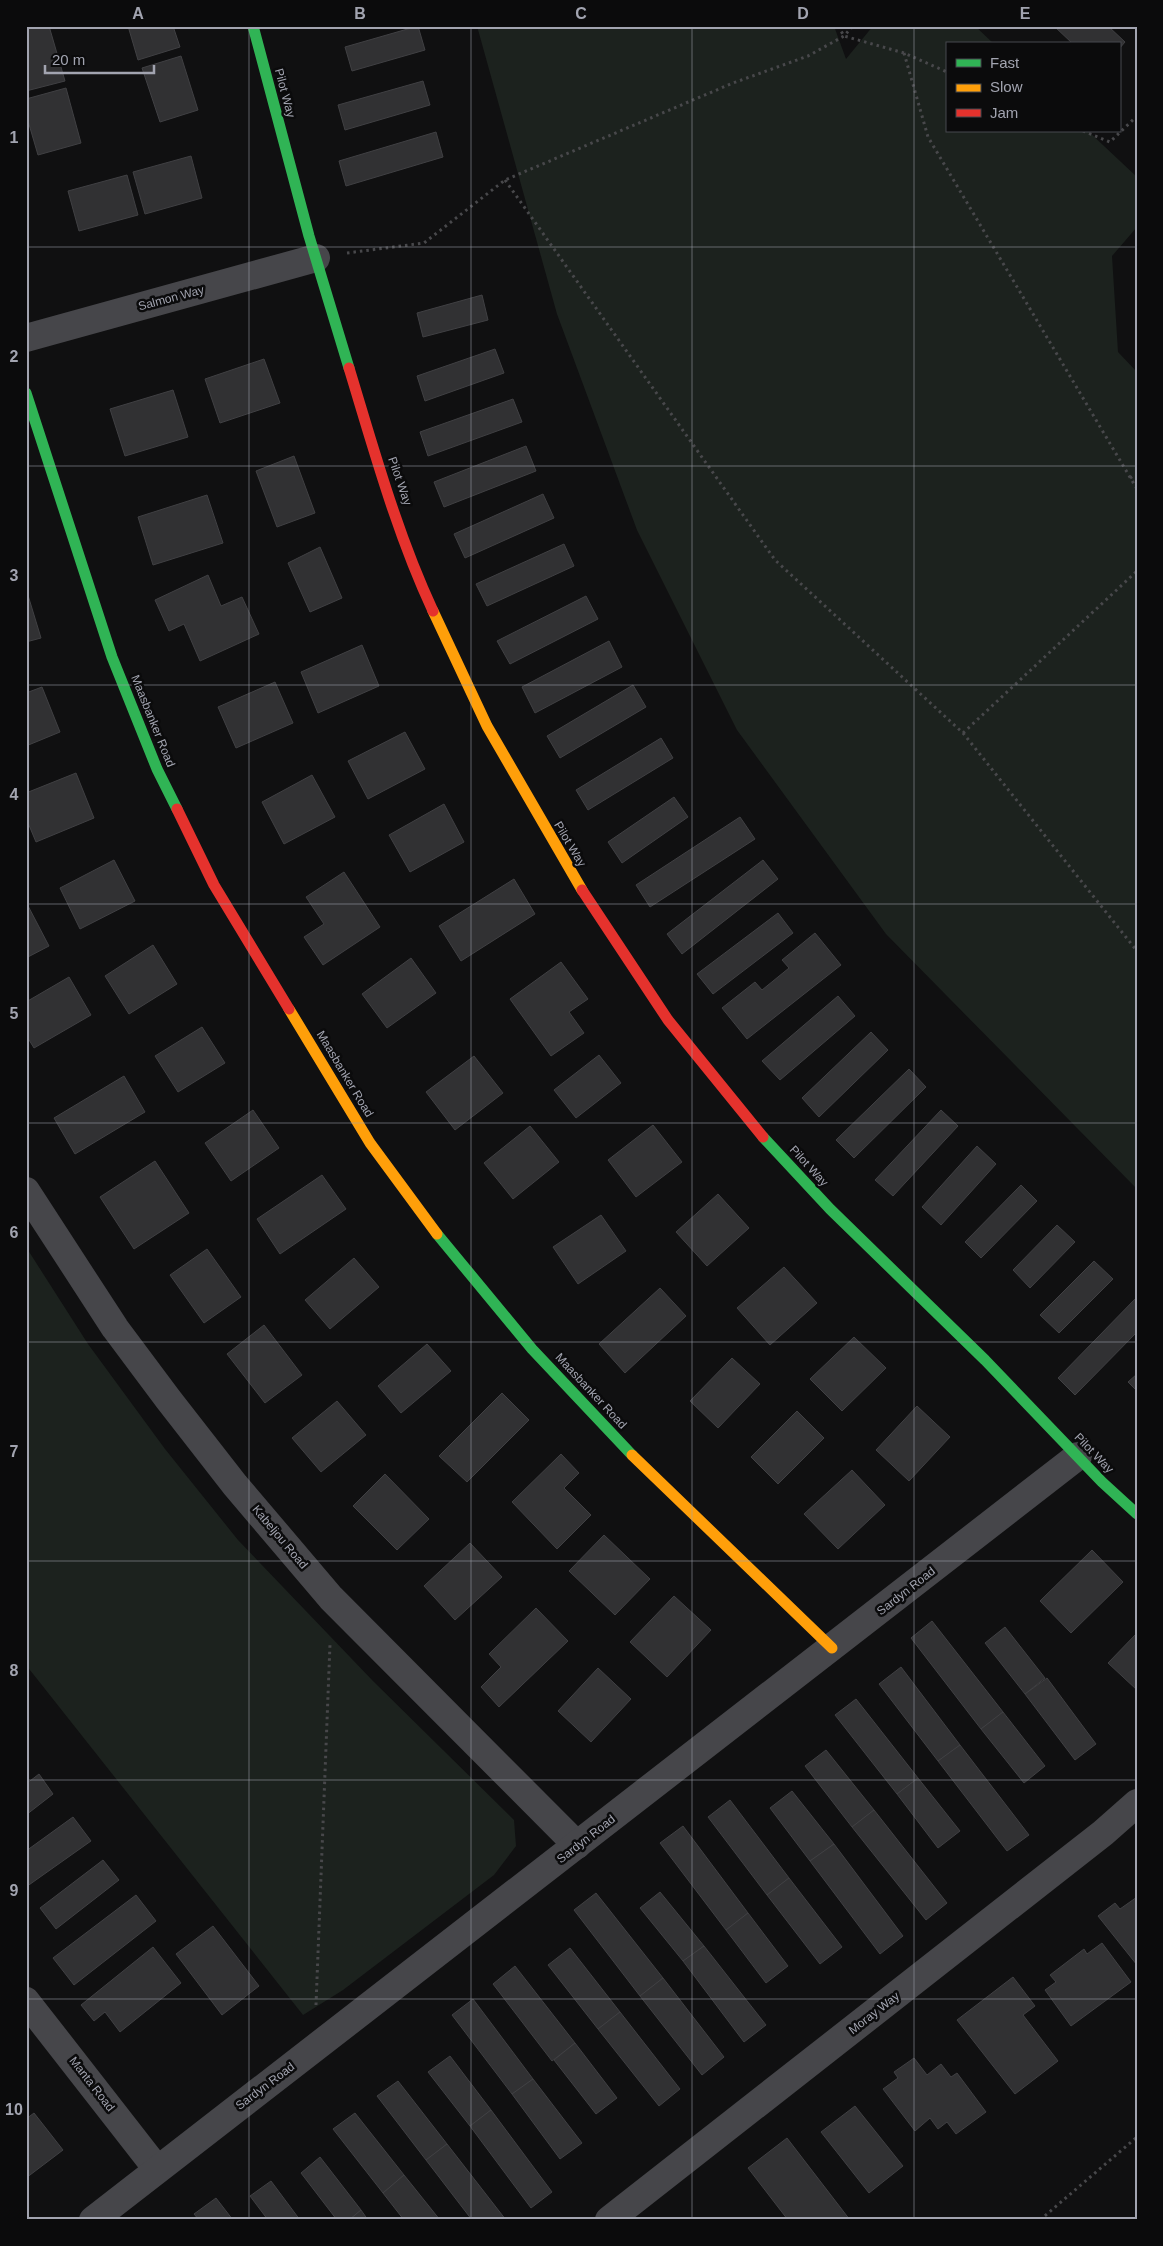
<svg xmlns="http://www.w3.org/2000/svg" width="1163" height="2246" font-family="Arial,sans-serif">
  <rect width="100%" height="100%" fill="#101011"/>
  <g fill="#1c221e">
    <polygon points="477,26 834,26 846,59 873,26 975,26 994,44 947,44 947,131 1088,131 1137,177 1137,227 1112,256 1118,352 1137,372 1137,1189 886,934 737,730 637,530 557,314"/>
    <polygon points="26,1247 88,1344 165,1449 238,1540 373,1681 514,1820 516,1846 494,1875 343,1990 303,2015 26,1665"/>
  </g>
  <g fill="#313133" stroke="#404043">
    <polygon points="49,26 65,81 26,91 26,27"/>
    <polygon points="128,26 173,26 180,47 138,60"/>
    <polygon points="418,26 425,50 352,71 345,47"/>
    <polygon points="1054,26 1108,26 1125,42 1119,49 1119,44 1073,44"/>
    <polygon points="181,56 198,110 160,122 142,68"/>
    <polygon points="423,81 430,105 345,130 338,105"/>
    <polygon points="66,88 81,143 38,155 26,114 26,99"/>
    <polygon points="436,132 443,157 346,186 339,161"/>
    <polygon points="191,156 202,198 145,214 133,172"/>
    <polygon points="127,175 138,215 79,231 68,191"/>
    <polygon points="482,295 488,320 423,337 417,313"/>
    <polygon points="495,349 504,373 425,401 417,376"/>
    <polygon points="264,359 280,403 220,423 205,379"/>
    <polygon points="173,390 188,437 125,456 110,409"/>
    <polygon points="513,399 522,422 428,456 420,432"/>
    <polygon points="526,446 536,471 444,507 434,482"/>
    <polygon points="294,456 315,513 277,527 256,471"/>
    <polygon points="543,494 554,518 465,558 454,534"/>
    <polygon points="207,495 223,543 153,565 138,517"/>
    <polygon points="564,544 574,566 487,606 476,584"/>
    <polygon points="320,547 342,598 310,612 288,563"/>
    <polygon points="208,575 221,606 242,597 259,634 200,661 184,624 169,631 155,600"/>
    <polygon points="27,592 41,638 26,642 26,593"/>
    <polygon points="586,596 598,619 510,664 497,641"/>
    <polygon points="609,641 622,667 535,713 522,687"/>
    <polygon points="362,645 379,686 318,713 301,672"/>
    <polygon points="275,682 293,723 236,748 218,707"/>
    <polygon points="633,685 646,707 560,758 547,736"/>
    <polygon points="42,687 60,732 26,746 26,693"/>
    <polygon points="405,732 425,769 368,799 348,761"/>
    <polygon points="661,738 673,758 588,810 576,790"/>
    <polygon points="76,773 94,818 36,842 26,818 26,793"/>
    <polygon points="312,775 335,817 284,844 262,802"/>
    <polygon points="674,797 688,817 622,863 608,842"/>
    <polygon points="444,804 464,842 410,872 389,835"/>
    <polygon points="740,817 755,839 650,907 636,885"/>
    <polygon points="114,860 135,901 80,929 60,888"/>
    <polygon points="763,860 778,879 682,954 667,934"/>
    <polygon points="344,872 380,927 323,965 304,937 324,924 306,897"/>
    <polygon points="514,879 535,914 461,961 439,926"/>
    <polygon points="26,902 49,946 26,958"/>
    <polygon points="778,913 793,933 713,994 697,974"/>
    <polygon points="815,933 841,965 747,1039 722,1008 755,982 762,990 789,968 782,960"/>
    <polygon points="153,945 177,984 129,1014 105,976"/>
    <polygon points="411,958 436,993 387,1028 362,994"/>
    <polygon points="561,962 588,999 569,1012 584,1033 551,1056 510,999"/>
    <polygon points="69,977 91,1015 34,1048 26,1035 26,1002"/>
    <polygon points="838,996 855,1016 780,1080 762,1061"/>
    <polygon points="202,1027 225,1063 178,1092 155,1056"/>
    <polygon points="871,1032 888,1050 819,1117 802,1098"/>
    <polygon points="599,1055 621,1083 576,1118 554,1090"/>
    <polygon points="474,1056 503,1093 455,1130 426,1092"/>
    <polygon points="909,1069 926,1087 854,1158 836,1140"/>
    <polygon points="124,1076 145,1112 75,1154 54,1118"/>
    <polygon points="253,1110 279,1148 231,1181 205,1143"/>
    <polygon points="941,1110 958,1126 893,1196 875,1180"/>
    <polygon points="653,1125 682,1162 636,1197 608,1160"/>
    <polygon points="530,1126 559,1162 513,1199 484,1163"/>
    <polygon points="977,1146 996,1164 941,1225 922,1207"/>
    <polygon points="155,1161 189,1213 134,1249 100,1197"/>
    <polygon points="322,1175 346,1209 280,1254 257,1219"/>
    <polygon points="1021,1185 1037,1201 981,1258 965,1242"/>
    <polygon points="718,1194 749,1228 707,1266 676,1232"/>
    <polygon points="601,1215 626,1251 578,1284 553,1247"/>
    <polygon points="1057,1225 1075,1242 1030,1288 1013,1270"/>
    <polygon points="207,1249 241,1297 204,1323 170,1275"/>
    <polygon points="354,1258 379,1287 330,1329 305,1300"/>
    <polygon points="1094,1261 1113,1279 1059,1333 1040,1315"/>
    <polygon points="784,1267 817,1303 770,1345 737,1308"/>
    <polygon points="660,1288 686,1316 625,1373 599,1344"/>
    <polygon points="1137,1297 1137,1332 1075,1395 1058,1378"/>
    <polygon points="264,1325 302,1375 265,1403 227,1354"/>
    <polygon points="854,1337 886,1368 842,1411 810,1379"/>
    <polygon points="427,1344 451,1371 401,1413 378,1386"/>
    <polygon points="732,1358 760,1384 718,1428 690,1401"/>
    <polygon points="1137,1374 1137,1391 1128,1382"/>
    <polygon points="502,1393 529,1420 467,1482 439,1456"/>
    <polygon points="337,1401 366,1435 321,1472 292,1438"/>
    <polygon points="917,1406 950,1437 909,1481 876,1450"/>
    <polygon points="797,1411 824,1438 778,1484 751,1457"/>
    <polygon points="561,1454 579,1473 564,1488 591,1515 557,1549 512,1502"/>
    <polygon points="852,1470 885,1505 838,1549 804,1514"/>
    <polygon points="385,1474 429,1519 397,1550 353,1506"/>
    <polygon points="604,1535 650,1579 615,1615 569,1571"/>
    <polygon points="470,1543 502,1577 455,1620 424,1586"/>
    <polygon points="1092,1550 1123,1582 1071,1633 1040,1601"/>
    <polygon points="674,1596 711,1630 667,1677 630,1642"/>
    <polygon points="536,1608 568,1641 499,1707 481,1687 501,1667 489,1654"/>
    <polygon points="932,1621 1003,1712 981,1729 911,1638"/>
    <polygon points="1005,1627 1045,1678 1025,1694 985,1643"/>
    <polygon points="1137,1633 1137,1690 1108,1663"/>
    <polygon points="901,1667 960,1745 938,1761 879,1684"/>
    <polygon points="598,1668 631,1699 591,1742 558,1711"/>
    <polygon points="1047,1678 1096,1744 1075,1760 1025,1694"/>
    <polygon points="856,1699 918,1778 897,1794 835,1715"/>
    <polygon points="1003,1712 1045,1766 1024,1783 981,1729"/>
    <polygon points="960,1745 1029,1835 1007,1851 938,1761"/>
    <polygon points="826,1750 874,1810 852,1827 805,1766"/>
    <polygon points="39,1774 53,1794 26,1815 26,1784"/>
    <polygon points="918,1778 960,1831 938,1848 897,1794"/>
    <polygon points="792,1791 834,1844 810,1861 770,1808"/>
    <polygon points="730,1800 789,1878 767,1895 708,1817"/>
    <polygon points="874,1810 947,1903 926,1920 852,1827"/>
    <polygon points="73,1817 91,1841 26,1887 26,1851"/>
    <polygon points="683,1826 748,1913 726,1930 660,1843"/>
    <polygon points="834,1844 903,1936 880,1954 810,1861"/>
    <polygon points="103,1860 119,1880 56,1929 40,1908"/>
    <polygon points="789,1878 842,1947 820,1964 767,1895"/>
    <polygon points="660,1892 704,1946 683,1961 640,1908"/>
    <polygon points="596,1893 663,1978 640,1996 574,1910"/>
    <polygon points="136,1895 156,1921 74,1985 53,1958"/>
    <polygon points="1137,1897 1137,1965 1098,1916 1115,1903 1120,1909"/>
    <polygon points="748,1913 788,1966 766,1983 726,1930"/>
    <polygon points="213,1926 259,1986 222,2015 176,1954"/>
    <polygon points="1102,1943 1131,1982 1071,2026 1045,1990 1056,1982 1050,1975 1084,1949 1087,1954"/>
    <polygon points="704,1946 766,2025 744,2042 683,1961"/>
    <polygon points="153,1947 181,1983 120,2032 105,2012 94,2021 81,2005"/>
    <polygon points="570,1948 620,2012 598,2029 548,1965"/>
    <polygon points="515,1966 575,2043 552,2061 493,1984"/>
    <polygon points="1013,1977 1035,2006 1023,2015 1058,2061 1015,2094 957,2020"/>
    <polygon points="663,1978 724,2057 702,2075 640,1996"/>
    <polygon points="473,1999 533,2079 512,2094 452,2015"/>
    <polygon points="620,2012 680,2089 659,2106 598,2029"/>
    <polygon points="575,2043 617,2098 596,2114 554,2060"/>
    <polygon points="450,2056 491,2110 470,2126 428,2072"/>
    <polygon points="914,2058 927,2075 941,2064 951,2077 957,2073 986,2112 956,2134 947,2122 938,2129 930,2118 915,2131 883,2089 898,2078 894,2072"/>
    <polygon points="533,2079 582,2143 560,2159 512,2094"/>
    <polygon points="398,2081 447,2144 426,2160 377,2096"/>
    <polygon points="855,2106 903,2166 869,2193 821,2132"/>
    <polygon points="491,2110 552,2192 531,2208 470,2126"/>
    <polygon points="34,2113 63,2150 26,2178 26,2119"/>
    <polygon points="355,2113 404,2175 383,2193 333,2129"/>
    <polygon points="787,2138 850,2220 788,2220 748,2168"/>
    <polygon points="447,2144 506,2220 472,2220 426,2160"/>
    <polygon points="320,2157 361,2210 349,2220 337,2220 301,2173"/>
    <polygon points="404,2175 440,2220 404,2220 383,2193"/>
    <polygon points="271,2181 300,2220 268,2220 250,2196"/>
    <polygon points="216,2198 233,2220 199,2220 194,2214"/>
    <polygon points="361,2210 368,2220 349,2220"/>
  </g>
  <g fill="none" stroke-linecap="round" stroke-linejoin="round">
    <g stroke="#48484b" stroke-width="3" stroke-dasharray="2.5 4" stroke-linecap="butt">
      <polyline points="838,26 844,36 904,53 947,72"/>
      <polyline points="904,53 928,137 1137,489"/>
      <polyline points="1083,131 1110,142 1137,116"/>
      <polyline points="505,180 775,560 963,733 1137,951"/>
      <polyline points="347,253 424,243 505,180 733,83 808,56 844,36 853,26"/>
      <polyline points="1130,478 1137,474"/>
      <polyline points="963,733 1137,571"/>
      <polyline points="316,2005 330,1644"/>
      <polyline points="1040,2220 1137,2137"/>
    </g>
    <g stroke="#46464a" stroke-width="28">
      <polyline points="26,338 316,258"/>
      <polyline points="26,1191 115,1328 168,1399 235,1485 331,1598 577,1845"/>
      <polyline points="26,2001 157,2169"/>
      <polyline points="93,2220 1078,1456"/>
      <polyline points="609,2220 1103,1833 1137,1803"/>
    </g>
    <g stroke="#30b455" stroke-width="11">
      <polyline points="253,26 309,236 349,368"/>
      <polyline points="26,393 112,657 157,769 177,809"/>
      <polyline points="763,1137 830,1209 985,1360 1102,1482 1137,1514"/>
      <polyline points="437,1234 532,1349 632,1455"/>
    </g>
    <g stroke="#ff9f0a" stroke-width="11">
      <polyline points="433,611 487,726 582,890"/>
      <polyline points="289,1009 370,1143 437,1234"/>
      <polyline points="632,1455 832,1648"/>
    </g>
    <g stroke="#e5322d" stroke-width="11">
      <path d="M349 368C374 450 397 534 433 611"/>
      <polyline points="177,809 214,885 289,1009"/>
      <polyline points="582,890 668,1020 763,1137"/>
    </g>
  </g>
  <path fill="none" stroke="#a2a4b0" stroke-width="1" stroke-opacity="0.55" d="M249 26V2220M471 26V2220M692 26V2220M914 26V2220M26 247H1137M26 466H1137M26 685H1137M26 904H1137M26 1123H1137M26 1342H1137M26 1561H1137M26 1780H1137M26 1999H1137"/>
  <g text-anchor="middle" stroke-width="5" stroke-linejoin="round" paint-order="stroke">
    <g font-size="12" fill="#a2a4b0" stroke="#0b0b0c">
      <text transform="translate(285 93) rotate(75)" y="4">Pilot Way</text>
      <text transform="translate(171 298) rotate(-15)" y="4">Salmon Way</text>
      <text transform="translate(400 481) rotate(71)" y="4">Pilot Way</text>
      <text transform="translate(153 721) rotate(68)" y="4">Maasbanker Road</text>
      <text transform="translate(570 844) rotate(59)" y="4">Pilot Way</text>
      <text transform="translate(345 1074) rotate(59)" y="4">Maasbanker Road</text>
      <text transform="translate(809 1166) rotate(47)" y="4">Pilot Way</text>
      <text transform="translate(591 1391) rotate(47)" y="4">Maasbanker Road</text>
      <text transform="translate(1094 1453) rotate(46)" y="4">Pilot Way</text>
      <text transform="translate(280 1537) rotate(50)" y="4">Kabeljou Road</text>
      <text transform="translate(906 1591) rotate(-38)" y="4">Sardyn Road</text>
      <text transform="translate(586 1839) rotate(-38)" y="4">Sardyn Road</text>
      <text transform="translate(874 2013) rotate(-38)" y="4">Moray Way</text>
      <text transform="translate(92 2084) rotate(52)" y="4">Manta Road</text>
      <text transform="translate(265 2086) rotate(-37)" y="4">Sardyn Road</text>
    </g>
  </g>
  <rect width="1163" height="2246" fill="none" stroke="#0b0b0c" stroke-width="55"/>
  <rect x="946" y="42" width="175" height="90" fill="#0b0b0c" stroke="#47484e"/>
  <rect x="956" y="59" width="25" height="8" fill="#30b455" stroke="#47484e"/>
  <text x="990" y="68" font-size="15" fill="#a2a4b0">Fast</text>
  <rect x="956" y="84" width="25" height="8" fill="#ff9f0a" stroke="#47484e"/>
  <text x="990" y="92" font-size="15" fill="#a2a4b0">Slow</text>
  <rect x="956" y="109" width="25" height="8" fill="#e5322d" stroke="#47484e"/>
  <text x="990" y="118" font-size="15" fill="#a2a4b0">Jam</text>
  <path d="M45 65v8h109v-8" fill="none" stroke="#a2a4b0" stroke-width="2.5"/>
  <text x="52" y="65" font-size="15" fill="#a2a4b0" stroke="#0b0b0c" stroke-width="4" paint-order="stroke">20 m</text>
  <rect x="28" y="28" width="1108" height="2190" fill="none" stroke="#a2a4b0" stroke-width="2"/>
  <g font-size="16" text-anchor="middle" font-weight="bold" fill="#a2a4b0">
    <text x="138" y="19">A</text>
    <text x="360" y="19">B</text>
    <text x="581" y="19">C</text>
    <text x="803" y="19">D</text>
    <text x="1025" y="19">E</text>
    <text x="14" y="143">1</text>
    <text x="14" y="362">2</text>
    <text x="14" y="581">3</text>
    <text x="14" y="800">4</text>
    <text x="14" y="1019">5</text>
    <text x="14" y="1238">6</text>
    <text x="14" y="1457">7</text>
    <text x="14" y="1676">8</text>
    <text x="14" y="1896">9</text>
    <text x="14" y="2115">10</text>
  </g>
</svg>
